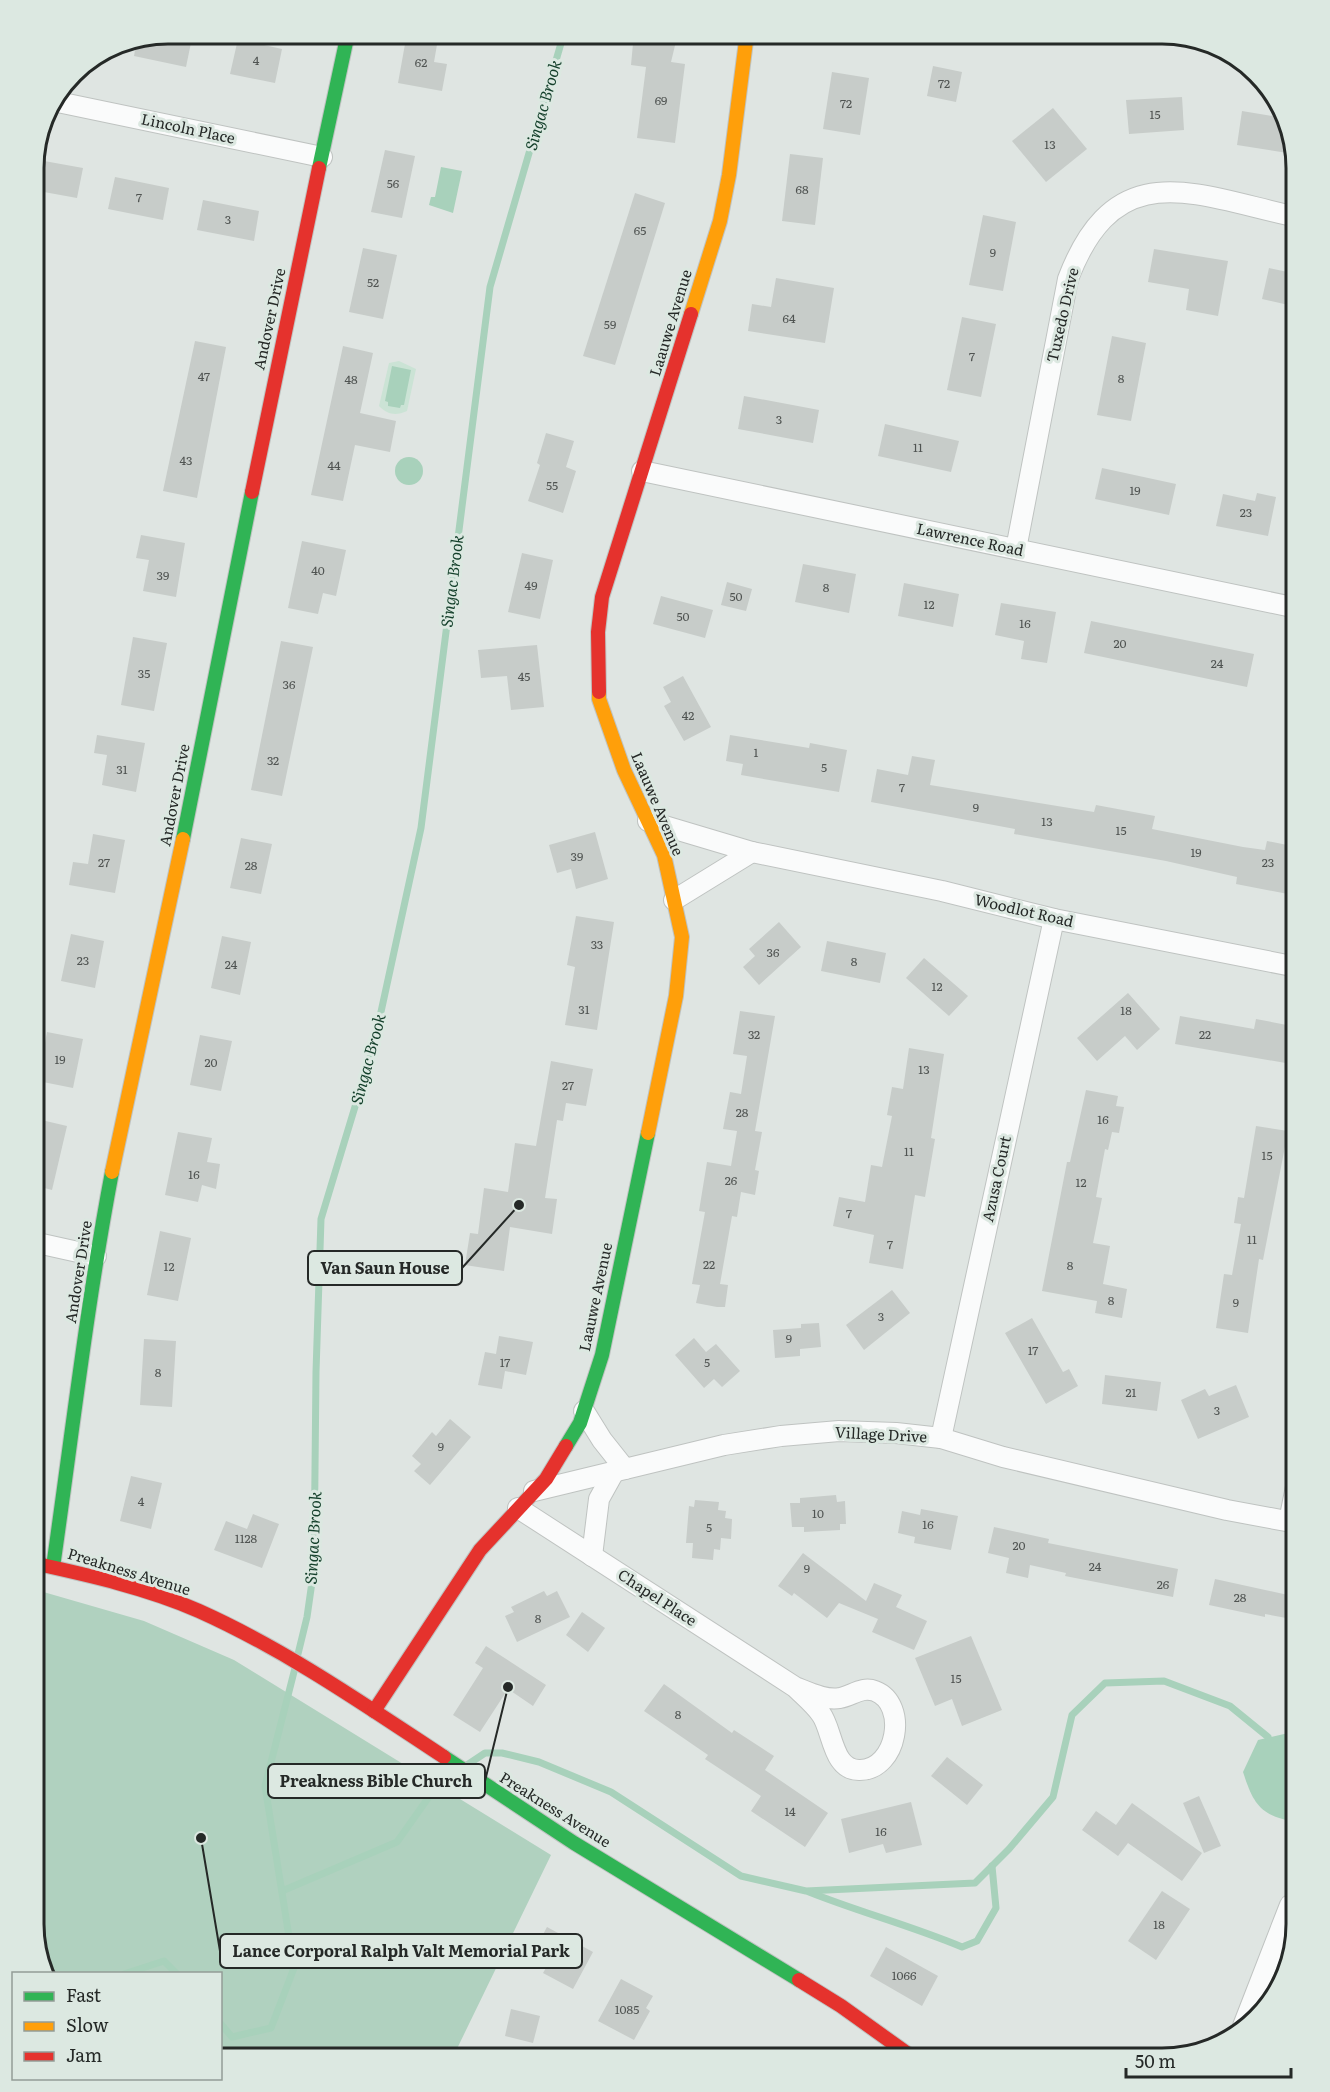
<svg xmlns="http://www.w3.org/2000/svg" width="1330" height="2092" font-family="Literata,serif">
  <rect width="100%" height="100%" fill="#dfe5e2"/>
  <path fill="#cbe3d5" d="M399 361 416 369 407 411C396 416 388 415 379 406L389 363Z"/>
  <polygon fill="#b0d1bf" points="40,1591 144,1621 234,1660 551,1855 452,2059 221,2059 220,1974 45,1973 33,1924 33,1592"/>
  <g fill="#a8d1bb">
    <polygon points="441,167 462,171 453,213 429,205 431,197 435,197"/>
    <polygon points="392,366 411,370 404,405 401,405 400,408 388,406 388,402 385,401"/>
    <circle cx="409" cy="471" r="14"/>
    <path d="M1297 1731V1822C1261 1816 1254 1806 1243 1772L1258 1740Z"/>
  </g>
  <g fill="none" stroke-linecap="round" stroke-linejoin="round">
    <g stroke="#a8d1bb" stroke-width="7">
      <polyline points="298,1654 307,1617 314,1568 316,1372 321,1219 374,1044 421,828 490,287 564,33"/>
      <polyline points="467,1765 485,1753 502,1753 539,1762 611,1792 741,1876 806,1891 975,1883 1009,1849 1053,1797 1072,1715 1105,1683 1164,1681 1230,1706 1268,1737"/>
      <polyline points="282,1891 397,1842 438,1784 455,1772"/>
      <path d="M809 1892C859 1912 912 1926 962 1947L977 1941 996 1908 992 1866"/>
      <polyline points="124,1974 164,1961 177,1974"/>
      <polyline points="220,2023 232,2037 271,2028 294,1968 265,1786 295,1668"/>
    </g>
  </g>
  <g fill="#c7ccc9">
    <polygon points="168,33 193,33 186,67 134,56 137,39"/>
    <polygon points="407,33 439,33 434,62 447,64 442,91 398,83"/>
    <polygon points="634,33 678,33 671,62 685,64 675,143 637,138 646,67 631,65"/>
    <polygon points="238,39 282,49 275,83 230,74"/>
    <polygon points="933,66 962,72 956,102 927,96"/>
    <polygon points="832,72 869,78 860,135 823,129"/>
    <polygon points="1182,97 1184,130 1129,134 1126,100"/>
    <polygon points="1053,108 1087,149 1046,182 1012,141"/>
    <polygon points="1242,111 1285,118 1294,154 1237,145"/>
    <polygon points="385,150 415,156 402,218 371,212"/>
    <polygon points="790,154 823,158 815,225 782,221"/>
    <polygon points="33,159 83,168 77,198 33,190"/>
    <polygon points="115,177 169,188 163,220 108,209"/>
    <polygon points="635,193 665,203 615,365 583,356"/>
    <polygon points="203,200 259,211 254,241 197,230"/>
    <polygon points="983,215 1016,222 1003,291 969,285"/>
    <polygon points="363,248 397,255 383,319 349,312"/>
    <polygon points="1154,249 1228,261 1218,316 1186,310 1189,289 1148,282"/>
    <polygon points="1269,268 1297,274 1297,307 1262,299"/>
    <polygon points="776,278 834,288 825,343 748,331 752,304 771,307"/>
    <polygon points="962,317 996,324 981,397 947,390"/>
    <polygon points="1112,336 1146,343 1131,421 1097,415"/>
    <polygon points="195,341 226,347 197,498 163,491"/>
    <polygon points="343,346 373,353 360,413 396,421 390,452 355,445 343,501 311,495"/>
    <polygon points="744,396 819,410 813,443 738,429"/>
    <polygon points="885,424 959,441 951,472 878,456"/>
    <polygon points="546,433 574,441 566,467 576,471 563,513 528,501 540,465 537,463"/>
    <polygon points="1102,468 1176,484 1169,515 1095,499"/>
    <polygon points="1257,493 1276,497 1268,536 1216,526 1223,494 1255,501"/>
    <polygon points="141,535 185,543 176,597 143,591 149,560 136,558"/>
    <polygon points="302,541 346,550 336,596 323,593 318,614 288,608"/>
    <polygon points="522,553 553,560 540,619 508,612"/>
    <polygon points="803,564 856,574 849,613 795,602"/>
    <polygon points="727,582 752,589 746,611 721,605"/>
    <polygon points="904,583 959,594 953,627 898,616"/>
    <polygon points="661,596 713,610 705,638 653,624"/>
    <polygon points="1001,603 1056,612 1047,663 1021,659 1024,641 995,635"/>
    <polygon points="1091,621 1254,654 1247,687 1084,653"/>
    <polygon points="133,637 167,643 154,711 121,705"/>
    <polygon points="281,641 313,647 282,796 251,790"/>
    <polygon points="537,645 544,707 511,710 507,676 481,678 478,650"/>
    <polygon points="683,676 711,727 684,741 664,706 671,702 663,687"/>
    <polygon points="97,735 145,743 136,792 102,785 107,755 94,753"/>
    <polygon points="730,735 809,748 810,743 847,750 839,792 741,775 743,764 726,761"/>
    <polygon points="912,756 935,760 930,785 1094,812 1096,805 1155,816 1152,829 1243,847 1265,850 1267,841 1297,847 1297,875 1293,895 1236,884 1237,877 1166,861 1014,834 1015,829 871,802 877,769 908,775"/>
    <polygon points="595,832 608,879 576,889 571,869 557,873 549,845"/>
    <polygon points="93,834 125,840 115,893 69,885 73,862 88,864"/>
    <polygon points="241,838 272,844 261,894 230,888"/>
    <polygon points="576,916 614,922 597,1030 565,1025 575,967 567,965"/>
    <polygon points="779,922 801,947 759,985 743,967 755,956 749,949"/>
    <polygon points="71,934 104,941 95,988 61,981"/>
    <polygon points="222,936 251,942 240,995 211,988"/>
    <polygon points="827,941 886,953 880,983 821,971"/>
    <polygon points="924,958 968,996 949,1016 906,978"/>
    <polygon points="1128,993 1160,1029 1137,1050 1125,1036 1097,1061 1077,1038"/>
    <polygon points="740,1011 775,1016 755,1131 762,1132 755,1170 759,1171 755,1195 741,1192 737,1217 732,1216 720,1284 728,1285 725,1307 717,1307 696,1303 700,1285 692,1284 705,1212 699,1211 707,1162 731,1166 737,1131 723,1129 730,1092 741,1094 747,1056 733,1054"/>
    <polygon points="1180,1016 1254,1029 1256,1019 1297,1027 1297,1065 1175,1044"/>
    <polygon points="47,1032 83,1039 73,1088 38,1081"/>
    <polygon points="200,1035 232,1041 221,1091 190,1085"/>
    <polygon points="909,1048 944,1054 931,1138 935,1139 925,1197 915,1195 903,1269 869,1263 874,1235 833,1226 839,1197 865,1202 871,1165 882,1167 892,1116 887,1115 892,1087 903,1089"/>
    <polygon points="551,1061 593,1069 586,1106 566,1103 563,1121 557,1120 545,1198 557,1199 552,1234 510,1227 504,1271 465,1265 470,1233 478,1234 484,1188 508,1192 515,1143 536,1146"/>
    <polygon points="1086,1090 1118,1096 1116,1106 1124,1107 1119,1133 1112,1132 1108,1150 1105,1149 1096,1197 1102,1198 1093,1243 1110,1246 1103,1284 1127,1289 1122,1318 1095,1313 1097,1301 1042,1291 1067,1162 1070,1162"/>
    <polygon points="33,1118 67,1126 52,1190 33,1185"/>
    <polygon points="1256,1126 1288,1131 1263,1260 1259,1259 1248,1333 1216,1328 1224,1274 1232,1275 1241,1224 1234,1223 1238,1197 1244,1198"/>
    <polygon points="178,1132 212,1138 207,1162 220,1164 216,1189 202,1185 198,1202 165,1195"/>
    <polygon points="160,1231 191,1238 178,1301 147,1295"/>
    <polygon points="892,1290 910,1313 864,1350 846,1325"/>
    <polygon points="1032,1318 1063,1372 1069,1369 1078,1386 1046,1404 1005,1333"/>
    <polygon points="819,1323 821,1347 800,1349 800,1356 775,1358 773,1330 801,1328 801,1324"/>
    <polygon points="499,1336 533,1342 526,1375 505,1371 502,1389 478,1385 485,1352 496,1354"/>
    <polygon points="694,1338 706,1352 716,1344 740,1371 722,1387 714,1379 704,1388 675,1355"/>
    <polygon points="144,1339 176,1341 172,1407 140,1405"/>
    <polygon points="1105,1375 1161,1382 1157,1411 1102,1404"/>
    <polygon points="1236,1385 1249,1417 1198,1439 1181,1400 1205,1389 1209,1396"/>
    <polygon points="450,1419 471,1437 430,1485 414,1471 421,1464 412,1456 432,1432 436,1436"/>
    <polygon points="131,1476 162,1483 151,1529 120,1521"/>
    <polygon points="836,1495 837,1502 845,1501 846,1524 840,1524 840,1530 804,1532 804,1527 792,1527 790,1503 800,1503 800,1498"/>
    <polygon points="695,1500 719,1502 718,1510 726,1511 725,1518 732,1519 731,1539 721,1538 720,1550 714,1549 713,1560 692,1558 693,1543 686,1543 689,1506 694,1507"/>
    <polygon points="921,1509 958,1516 951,1550 914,1543 915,1537 898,1533 902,1511 920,1515"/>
    <polygon points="253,1514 279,1524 262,1568 214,1550 226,1521 247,1529"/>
    <polygon points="994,1527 1049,1539 1048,1543 1178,1569 1173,1597 1065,1576 1066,1573 1030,1565 1028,1578 1006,1573 1009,1558 988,1553"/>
    <polygon points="803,1553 866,1601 874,1583 902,1595 896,1607 927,1621 914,1650 872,1632 878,1619 839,1603 827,1618 794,1593 792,1596 778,1586"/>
    <polygon points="1215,1579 1297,1597 1297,1620 1265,1614 1265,1617 1209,1605"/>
    <polygon points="544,1591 547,1596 557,1591 570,1617 517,1642 505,1616 514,1612 511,1607"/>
    <polygon points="582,1612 605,1628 588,1652 566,1635"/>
    <polygon points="971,1636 1002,1710 962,1726 952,1699 935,1706 915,1658"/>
    <polygon points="486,1646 546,1685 533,1706 508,1689 480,1732 453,1715 483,1668 475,1663"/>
    <polygon points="664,1684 732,1733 734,1730 774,1756 765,1770 828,1813 805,1847 751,1811 761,1796 705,1759 708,1755 644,1711"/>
    <polygon points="947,1757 983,1785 967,1805 931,1776"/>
    <polygon points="1199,1796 1221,1846 1204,1853 1183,1803"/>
    <polygon points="911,1802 922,1845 886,1853 883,1844 849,1853 841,1819"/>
    <polygon points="1132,1803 1202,1853 1182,1881 1128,1843 1118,1856 1082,1830 1096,1811 1116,1825"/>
    <polygon points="1162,1891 1190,1909 1156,1960 1128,1941"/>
    <polygon points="547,1927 593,1952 573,1989 543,1973 547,1966 531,1957"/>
    <polygon points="886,1947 938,1976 922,2006 870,1976"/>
    <polygon points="621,1979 653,1996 646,2008 650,2011 634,2040 598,2021"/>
    <polygon points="511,2009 540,2016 533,2043 505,2036"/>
  </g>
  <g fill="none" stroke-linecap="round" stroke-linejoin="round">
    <g stroke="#bfc3c1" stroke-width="22">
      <g id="street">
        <polyline points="53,101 322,157"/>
        <polyline points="642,471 1297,608"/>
        <path d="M1016 549 1068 279C1116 153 1194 195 1297 217"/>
        <polyline points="648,821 752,852 942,891 1054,919 1297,967"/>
        <polyline points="674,900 752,852"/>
        <polyline points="33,1242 96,1256"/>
        <polyline points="584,1411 602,1440 625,1469"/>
        <polyline points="941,1438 1054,919"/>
        <polyline points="534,1491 724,1445 781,1436 839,1431 896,1433 941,1438 1003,1457 1227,1510 1297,1523"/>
        <path d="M518 1508 795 1687C804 1696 814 1704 821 1714 833 1730 832 1771 860 1770 897 1770 909 1704 875 1691 862 1686 852 1696 840 1698 826 1701 808 1692 795 1687"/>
        <polyline points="1289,1521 1297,1482"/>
        <polyline points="592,1556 599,1499 614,1472"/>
        <polyline points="1243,2026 1290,1905"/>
      </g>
    </g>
    <g stroke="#bfc3c1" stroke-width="16">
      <g id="fast">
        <polyline points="319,168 348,33"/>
        <polyline points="183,839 252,492"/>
        <polyline points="566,1446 580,1423 602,1355 648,1133"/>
        <path d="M53 1567C72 1435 87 1303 112 1172"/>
        <polyline points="444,1757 574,1843 799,1980"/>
      </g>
    </g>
    <g stroke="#bfc3c1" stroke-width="16">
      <g id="slow">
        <polyline points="691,314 720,221 729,175 747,33"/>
        <polyline points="599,692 599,699 624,770 664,855 682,937 676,996 648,1133"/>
        <polyline points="112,1172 183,839"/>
      </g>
    </g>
    <g stroke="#bfc3c1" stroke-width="16">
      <g id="jam">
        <polyline points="252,492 319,168"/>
        <polyline points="599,692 598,632 602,597 691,314"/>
        <path d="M33 1563C88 1575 147 1588 199 1611 286 1650 365 1705 444 1757"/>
        <polyline points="374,1711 480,1550 546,1479 566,1446"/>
        <polyline points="799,1980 841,2006 915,2059"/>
      </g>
    </g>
    <use href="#street" stroke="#fafbfb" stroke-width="20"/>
    <use href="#fast" stroke="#30b455" stroke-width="14"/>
    <use href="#slow" stroke="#ff9f0a" stroke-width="14"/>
    <use href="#jam" stroke="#e5322d" stroke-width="14"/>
  </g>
  <g text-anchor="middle" stroke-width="6" stroke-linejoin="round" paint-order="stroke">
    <g font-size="12" fill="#505452">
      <text x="256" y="65">4</text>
      <text x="421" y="67">62</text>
      <text x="944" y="88">72</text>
      <text x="661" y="105">69</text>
      <text x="846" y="108">72</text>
      <text x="1155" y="119">15</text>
      <text x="1050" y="149">13</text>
      <text x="393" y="188">56</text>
      <text x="802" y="194">68</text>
      <text x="139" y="202">7</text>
      <text x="228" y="224">3</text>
      <text x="640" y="235">65</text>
      <text x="993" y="257">9</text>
      <text x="373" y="287">52</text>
      <text x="789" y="323">64</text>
      <text x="610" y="329">59</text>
      <text x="972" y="361">7</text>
      <text x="204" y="381">47</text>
      <text x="1121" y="383">8</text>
      <text x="351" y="384">48</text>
      <text x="779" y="424">3</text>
      <text x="918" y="452">11</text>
      <text x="186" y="465">43</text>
      <text x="334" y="470">44</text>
      <text x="552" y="490">55</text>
      <text x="1135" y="495">19</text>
      <text x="1246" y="517">23</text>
      <text x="318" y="575">40</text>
      <text x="163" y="580">39</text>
      <text x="531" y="590">49</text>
      <text x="826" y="592">8</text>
      <text x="736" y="601">50</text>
      <text x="929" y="609">12</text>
      <text x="683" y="621">50</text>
      <text x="1025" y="628">16</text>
      <text x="1120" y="648">20</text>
      <text x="1217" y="668">24</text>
      <text x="144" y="678">35</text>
      <text x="524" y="681">45</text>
      <text x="289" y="689">36</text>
      <text x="688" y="720">42</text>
      <text x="756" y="757">1</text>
      <text x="273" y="765">32</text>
      <text x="824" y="772">5</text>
      <text x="122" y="774">31</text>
      <text x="902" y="792">7</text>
      <text x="976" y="812">9</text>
      <text x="1047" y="826">13</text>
      <text x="1121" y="835">15</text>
      <text x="1196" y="857">19</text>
      <text x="577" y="861">39</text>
      <text x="104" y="867">27</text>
      <text x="1268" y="867">23</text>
      <text x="251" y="870">28</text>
      <text x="597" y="949">33</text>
      <text x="773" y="957">36</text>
      <text x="83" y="965">23</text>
      <text x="854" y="966">8</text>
      <text x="231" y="969">24</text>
      <text x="937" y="991">12</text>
      <text x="584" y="1014">31</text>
      <text x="1126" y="1015">18</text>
      <text x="754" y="1039">32</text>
      <text x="1205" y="1039">22</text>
      <text x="60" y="1064">19</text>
      <text x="211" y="1067">20</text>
      <text x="924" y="1074">13</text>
      <text x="568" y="1090">27</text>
      <text x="742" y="1117">28</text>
      <text x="1103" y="1124">16</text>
      <text x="909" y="1156">11</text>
      <text x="1267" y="1160">15</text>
      <text x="194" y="1179">16</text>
      <text x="731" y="1185">26</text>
      <text x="1081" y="1187">12</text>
      <text x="849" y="1218">7</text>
      <text x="1252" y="1244">11</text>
      <text x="890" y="1249">7</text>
      <text x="709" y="1269">22</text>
      <text x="1070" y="1270">8</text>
      <text x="169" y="1271">12</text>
      <text x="1111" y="1305">8</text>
      <text x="1236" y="1307">9</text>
      <text x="881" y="1321">3</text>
      <text x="789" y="1343">9</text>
      <text x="1033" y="1355">17</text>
      <text x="505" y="1367">17</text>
      <text x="707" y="1367">5</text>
      <text x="158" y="1377">8</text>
      <text x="1131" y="1397">21</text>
      <text x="1217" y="1415">3</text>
      <text x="441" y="1451">9</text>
      <text x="141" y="1506">4</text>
      <text x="818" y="1518">10</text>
      <text x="928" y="1529">16</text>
      <text x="709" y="1532">5</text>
      <text x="246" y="1543">1128</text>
      <text x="1019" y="1550">20</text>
      <text x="1095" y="1571">24</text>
      <text x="807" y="1573">9</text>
      <text x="1163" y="1589">26</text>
      <text x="1240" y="1602">28</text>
      <text x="538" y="1623">8</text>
      <text x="956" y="1683">15</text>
      <text x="678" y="1719">8</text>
      <text x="790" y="1816">14</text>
      <text x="881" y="1836">16</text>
      <text x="1159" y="1929">18</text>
      <text x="904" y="1980">1066</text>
      <text x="627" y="2014">1085</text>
    </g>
    <g font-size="15" fill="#252927" stroke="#dce8e1">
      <text transform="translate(188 129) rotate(12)" y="5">Lincoln Place</text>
      <text transform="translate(1063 315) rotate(-77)" y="5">Tuxedo Drive</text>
      <text transform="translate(270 319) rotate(-78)" y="5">Andover Drive</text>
      <text transform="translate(671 323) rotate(-73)" y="5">Laauwe Avenue</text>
      <text transform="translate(970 540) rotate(12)" y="5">Lawrence Road</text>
      <text transform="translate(175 795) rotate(-79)" y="5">Andover Drive</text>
      <text transform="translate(657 804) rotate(67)" y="5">Laauwe Avenue</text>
      <text transform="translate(1024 911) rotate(13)" y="5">Woodlot Road</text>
      <text transform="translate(997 1179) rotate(-78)" y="5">Azusa Court</text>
      <text transform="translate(79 1272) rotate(-81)" y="5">Andover Drive</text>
      <text transform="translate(596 1297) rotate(-78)" y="5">Laauwe Avenue</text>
      <text transform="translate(881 1435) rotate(3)" y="5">Village Drive</text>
      <text transform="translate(129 1572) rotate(17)" y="5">Preakness Avenue</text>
      <text transform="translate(657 1598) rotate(33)" y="5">Chapel Place</text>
      <text transform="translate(555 1810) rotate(32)" y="5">Preakness Avenue</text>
    </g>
    <g font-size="16" font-style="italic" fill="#133f2a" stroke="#dce8e1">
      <text transform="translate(543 105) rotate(-74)" y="6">Singac Brook</text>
      <text transform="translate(452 581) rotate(-83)" y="6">Singac Brook</text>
      <text transform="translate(368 1059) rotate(-75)" y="6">Singac Brook</text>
      <text transform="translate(313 1538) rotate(-87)" y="6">Singac Brook</text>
    </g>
  </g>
  <path d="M0 0H1330V2092H0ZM168 44H1162A124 124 0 0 1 1286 168V1924A124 124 0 0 1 1162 2048H168A124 124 0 0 1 44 1924V168A124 124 0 0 1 168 44Z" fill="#dce8e1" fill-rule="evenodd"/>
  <path fill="none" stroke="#252927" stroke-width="3" d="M168 44H1162A124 124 0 0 1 1286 168V1924A124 124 0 0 1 1162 2048H168A124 124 0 0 1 44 1924V168A124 124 0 0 1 168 44Z"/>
  <path fill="none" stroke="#252927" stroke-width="2" d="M519 1205L462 1268M508 1687L485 1781M201 1838L220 1951"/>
  <g fill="#252927" stroke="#dce8e1" stroke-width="2">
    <circle cx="519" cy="1205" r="6"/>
    <circle cx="508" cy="1687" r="6"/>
    <circle cx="201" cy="1838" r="6"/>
  </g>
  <g fill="#dce8e1" stroke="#252927" stroke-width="2">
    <rect x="308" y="1251" width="154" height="34" rx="6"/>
    <rect x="268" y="1764" width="217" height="34" rx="6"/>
    <rect x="220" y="1934" width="362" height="34" rx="6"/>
  </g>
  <g font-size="16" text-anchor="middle" font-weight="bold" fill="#252927">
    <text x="385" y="1274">Van Saun House</text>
    <text x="376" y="1787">Preakness Bible Church</text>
    <text x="401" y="1957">Lance Corporal Ralph Valt Memorial Park</text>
  </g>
  <rect x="12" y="1972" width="210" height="108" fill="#dce8e1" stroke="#939c97" stroke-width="1.5"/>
  <rect x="24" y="1992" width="30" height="9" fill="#30b455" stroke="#939c97" stroke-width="1.5"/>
  <text x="66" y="2002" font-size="18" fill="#252927">Fast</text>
  <rect x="24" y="2022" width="30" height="9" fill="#ff9f0a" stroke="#939c97" stroke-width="1.5"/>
  <text x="66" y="2032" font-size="18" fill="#252927">Slow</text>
  <rect x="24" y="2052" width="30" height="9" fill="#e5322d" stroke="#939c97" stroke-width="1.5"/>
  <text x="66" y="2062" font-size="18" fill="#252927">Jam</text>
  <path d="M1126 2068v9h165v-9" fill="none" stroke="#252927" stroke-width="3"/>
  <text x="1135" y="2068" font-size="18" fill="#252927" stroke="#dce8e1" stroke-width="4.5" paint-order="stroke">50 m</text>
</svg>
